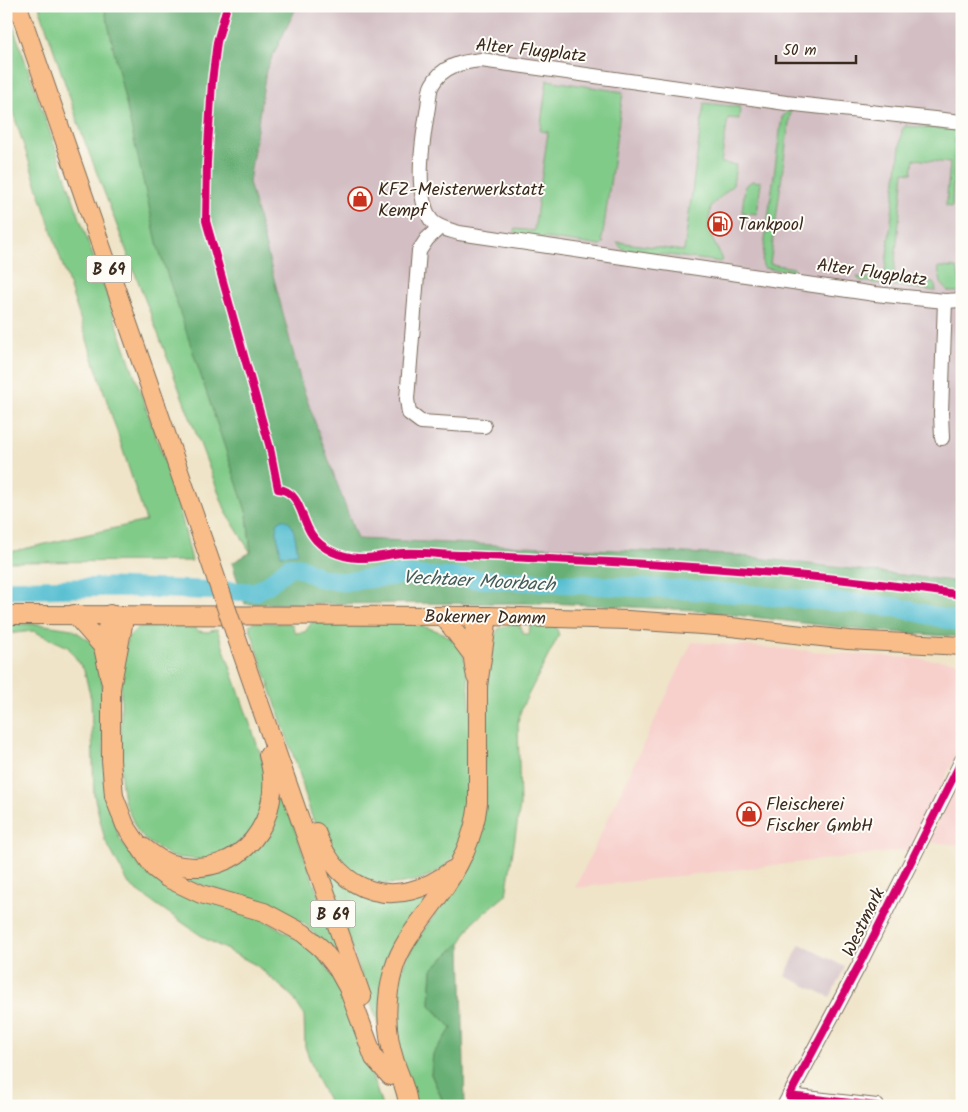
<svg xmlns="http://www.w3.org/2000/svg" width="968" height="1112" font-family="Kalam,sans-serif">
  <rect width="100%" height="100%" fill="#fdfcf7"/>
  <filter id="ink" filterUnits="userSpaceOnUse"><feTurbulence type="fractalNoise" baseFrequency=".02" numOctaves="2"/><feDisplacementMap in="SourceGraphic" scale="10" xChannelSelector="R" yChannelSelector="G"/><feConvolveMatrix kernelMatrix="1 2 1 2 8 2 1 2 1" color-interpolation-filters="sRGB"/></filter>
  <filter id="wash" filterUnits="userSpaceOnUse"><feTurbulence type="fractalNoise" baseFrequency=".0096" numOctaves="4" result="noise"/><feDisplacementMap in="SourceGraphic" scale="20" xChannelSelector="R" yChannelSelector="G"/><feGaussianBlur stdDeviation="1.12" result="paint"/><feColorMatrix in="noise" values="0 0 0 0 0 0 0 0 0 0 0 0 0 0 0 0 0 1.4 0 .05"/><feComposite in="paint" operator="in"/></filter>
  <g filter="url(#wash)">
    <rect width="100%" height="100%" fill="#efe4c8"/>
    <g fill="#f7d0cc">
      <polygon points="692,642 962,662 962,745 908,850 575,888"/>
      <polygon points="962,775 962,845 928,842"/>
    </g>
    <g fill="#d2bec3">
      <polygon points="297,6 962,6 962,582 732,555 357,539 301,383 249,182 266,70"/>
      <polygon points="800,944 845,967 830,997 785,976"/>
    </g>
    <g fill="#81cb89" stroke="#5e7a54">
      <polygon points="6,6 176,494 192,561 6,562 6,553 146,521 6,91"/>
      <polygon points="39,6 104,6 247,514 251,553 226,512 82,134"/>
      <polygon points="547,80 623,92 602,240 604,243 601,246 516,234 514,229 534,231 548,132 540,131"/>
      <polygon points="704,103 740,107 739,119 728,118 721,163 736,165 733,185 711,206 708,231 723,260 721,262 622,249 617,242 684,251"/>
      <polygon points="791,108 770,264 794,268 793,272 764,268 762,262 782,117"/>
      <polygon points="905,126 962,130 962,143 955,138 952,207 946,206 950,163 914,159 912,173 904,172 894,272 896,275 928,279 935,285 936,291 934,291 860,281 857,277 884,280 902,130"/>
      <polygon points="752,181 761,182 757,214 742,212 745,186"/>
      <polygon points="938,267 957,268 962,292 949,292 941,283"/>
      <path d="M254 622 292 624 295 633 305 632 312 622C352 622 429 614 458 644 475 663 473 793 467 820 465 830 460 847 455 855 446 869 429 877 414 881 368 892 344 872 320 833 309 816 305 791 299 772 282 723 265 674 249 625Z"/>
      <path d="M535 623 555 624 559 635 523 705 518 721 520 806 506 895 473 922 461 942 432 969 430 1005 452 1028 431 1074 445 1106H414C403 1072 392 1039 394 1003 398 934 469 895 481 830 484 815 482 799 483 784 484 750 485 716 487 682 489 663 489 644 499 628L515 624 521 627 523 634H529L530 626Z"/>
      <polygon points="6,624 38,624 72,629 93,643 102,672 105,793 119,837 135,861 157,880 257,916 305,943 325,964 348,1003 382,1106 331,1106 317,1079 305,1047 304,1015 292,996 256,965 206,939 130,886 105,840 94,795 91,699 84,670 68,647 33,631 6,634"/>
      <polygon points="152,624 193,624 198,631 208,632 217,629 266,770 266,801 252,831 225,853 203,860 172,857 145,840 137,830 124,801 121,779 121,680 127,638 139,627"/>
      <polygon points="279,785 340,956 337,958 306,925 282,912 259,902 181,879 163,865 231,864"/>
      <polygon points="325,869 329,870 352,890 433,889 422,907 379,1026"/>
    </g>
    <g fill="#68af75" stroke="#526c4a">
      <polygon points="104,6 297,6 266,70 249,182 301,383 357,539 732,555 962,582 962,637 862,630 693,610 548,603 245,604 232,563 251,552 247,514 158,247"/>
      <polygon points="461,942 465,1106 445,1106 431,1074 433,1054 452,1028 430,1005 432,969"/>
    </g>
    <path fill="#53bdd0" stroke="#477477" d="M282 519C296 521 295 541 298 553L281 555 277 535V523Z"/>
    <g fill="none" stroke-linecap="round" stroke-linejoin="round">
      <polyline stroke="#53bdd0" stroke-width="19" points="6,590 111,587 255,592 269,584 289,567 299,567 320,578 342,582 401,575 703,591 896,607 962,623"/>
    </g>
  </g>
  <g filter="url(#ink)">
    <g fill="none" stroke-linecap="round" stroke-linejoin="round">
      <g stroke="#7a6b5a" stroke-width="16">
        <g id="minor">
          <path d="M962 122 786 103 481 60C461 62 442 66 432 85 429 90 429 101 428 107 423 137 413 193 431 220 437 228 450 230 459 233L875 294 945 301 962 300"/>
          <polyline points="440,227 427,239 419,251 407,399 409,413 421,422 484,426"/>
          <polyline points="942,438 941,413 945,301"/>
          <polyline points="789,1096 877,1106"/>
          <polyline points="784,1106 858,967 962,760"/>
        </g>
      </g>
      <g stroke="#7a6b5a" stroke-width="20">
        <g id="major">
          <polyline points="18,6 206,549"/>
          <polyline points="74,614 103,647"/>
          <polyline points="6,615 488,616 628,620 731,627 848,640 962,646"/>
          <polyline points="123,615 123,625 111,688 111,760 114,796 125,825 154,868 167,878 201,894 264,912 303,933 321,948 337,968 348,988 374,1058 390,1076"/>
          <polyline points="443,616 471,653"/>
          <polyline points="235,633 362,997"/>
          <path d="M476 677C471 654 471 638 478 616"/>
          <polyline points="110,680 103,647 110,614"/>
          <path d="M316 832C340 897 398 911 452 870"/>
          <path d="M143 847C151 853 162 862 172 864 241 882 287 818 268 755"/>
          <path d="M408 1106C408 1092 399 1075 395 1062 385 1031 385 999 394 968 402 942 421 921 436 900 458 870 474 840 478 803V686L488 616"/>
        </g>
      </g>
      <use href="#minor" stroke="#fff" stroke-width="14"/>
      <use href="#major" stroke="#f8bd89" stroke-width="18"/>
      <g stroke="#7a6b5a" stroke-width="20" stroke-linecap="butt">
        <polyline id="major-bridge" points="206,549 235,633"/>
      </g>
      <use href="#major-bridge" stroke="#f8bd89" stroke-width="18"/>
      <g stroke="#fdfcf7" stroke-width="11">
        <g id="cycleway">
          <path d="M227 6 217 42 212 82 207 162 206 221 270 448 278 489C301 491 301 520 312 535 322 550 341 557 358 558 373 559 388 554 403 553 423 552 444 555 464 555 630 562 797 570 962 595"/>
          <polyline points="877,1106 789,1096 858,967 962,760"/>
        </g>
      </g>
      <use href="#cycleway" stroke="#d6006c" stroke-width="8"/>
    </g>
  </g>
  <defs>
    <g id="shop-ring" transform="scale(1.25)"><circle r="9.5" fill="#fdfcf7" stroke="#c8321e" stroke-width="1.5"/><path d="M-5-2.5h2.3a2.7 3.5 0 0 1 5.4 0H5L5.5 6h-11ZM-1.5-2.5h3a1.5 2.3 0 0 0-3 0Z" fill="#c8321e"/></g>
    <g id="fuel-ring" transform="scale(1.25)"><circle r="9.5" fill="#fdfcf7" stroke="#c8321e" stroke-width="1.5"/><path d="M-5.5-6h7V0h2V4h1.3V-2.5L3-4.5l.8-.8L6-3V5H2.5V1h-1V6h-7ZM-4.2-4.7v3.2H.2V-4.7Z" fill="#c8321e"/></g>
  </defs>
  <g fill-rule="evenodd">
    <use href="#shop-ring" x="360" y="199"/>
    <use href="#fuel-ring" x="720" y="224"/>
    <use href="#shop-ring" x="749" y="814"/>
  </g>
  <g text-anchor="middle" stroke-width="4" stroke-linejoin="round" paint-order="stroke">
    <g fill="#fdfcf7" stroke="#75695f" stroke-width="1">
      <rect x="86.5" y="255.5" width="45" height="27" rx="4"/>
      <rect x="310.5" y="900.5" width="45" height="27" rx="4"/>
    </g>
    <g font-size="16" font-weight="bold" fill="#3b2a1e">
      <text x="109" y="275">B 69</text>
      <text x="333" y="920">B 69</text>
    </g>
    <g font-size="18" fill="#3b2a1e" stroke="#fdfcf7">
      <text transform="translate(531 50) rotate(6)" y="6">Alter Flugplatz</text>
      <text transform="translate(872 272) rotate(8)" y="6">Alter Flugplatz</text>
      <text transform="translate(485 617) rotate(1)" y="6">Bokerner Damm</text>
      <text transform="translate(863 922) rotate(-64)" y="6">Westmark</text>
    </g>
    <g font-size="18" fill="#3b2a1e" stroke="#fdfcf7" text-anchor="start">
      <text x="378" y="195">KFZ-Meisterwerkstatt<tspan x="378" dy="21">Kempf</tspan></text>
      <text x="738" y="230">Tankpool</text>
      <text x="766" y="810">Fleischerei<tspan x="766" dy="21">Fischer GmbH</tspan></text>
    </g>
    <g font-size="19" font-style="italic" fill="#435d5c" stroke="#fdfcf7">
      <text transform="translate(479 580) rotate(3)" y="7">Vechtaer Moorbach</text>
    </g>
  </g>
  <rect width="968" height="1112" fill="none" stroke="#fdfcf7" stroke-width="25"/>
  <path d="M776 55v8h80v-8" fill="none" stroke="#3b2a1e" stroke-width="2.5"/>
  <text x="783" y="55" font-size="15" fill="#3b2a1e" stroke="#fdfcf7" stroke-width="4" paint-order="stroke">50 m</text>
</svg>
